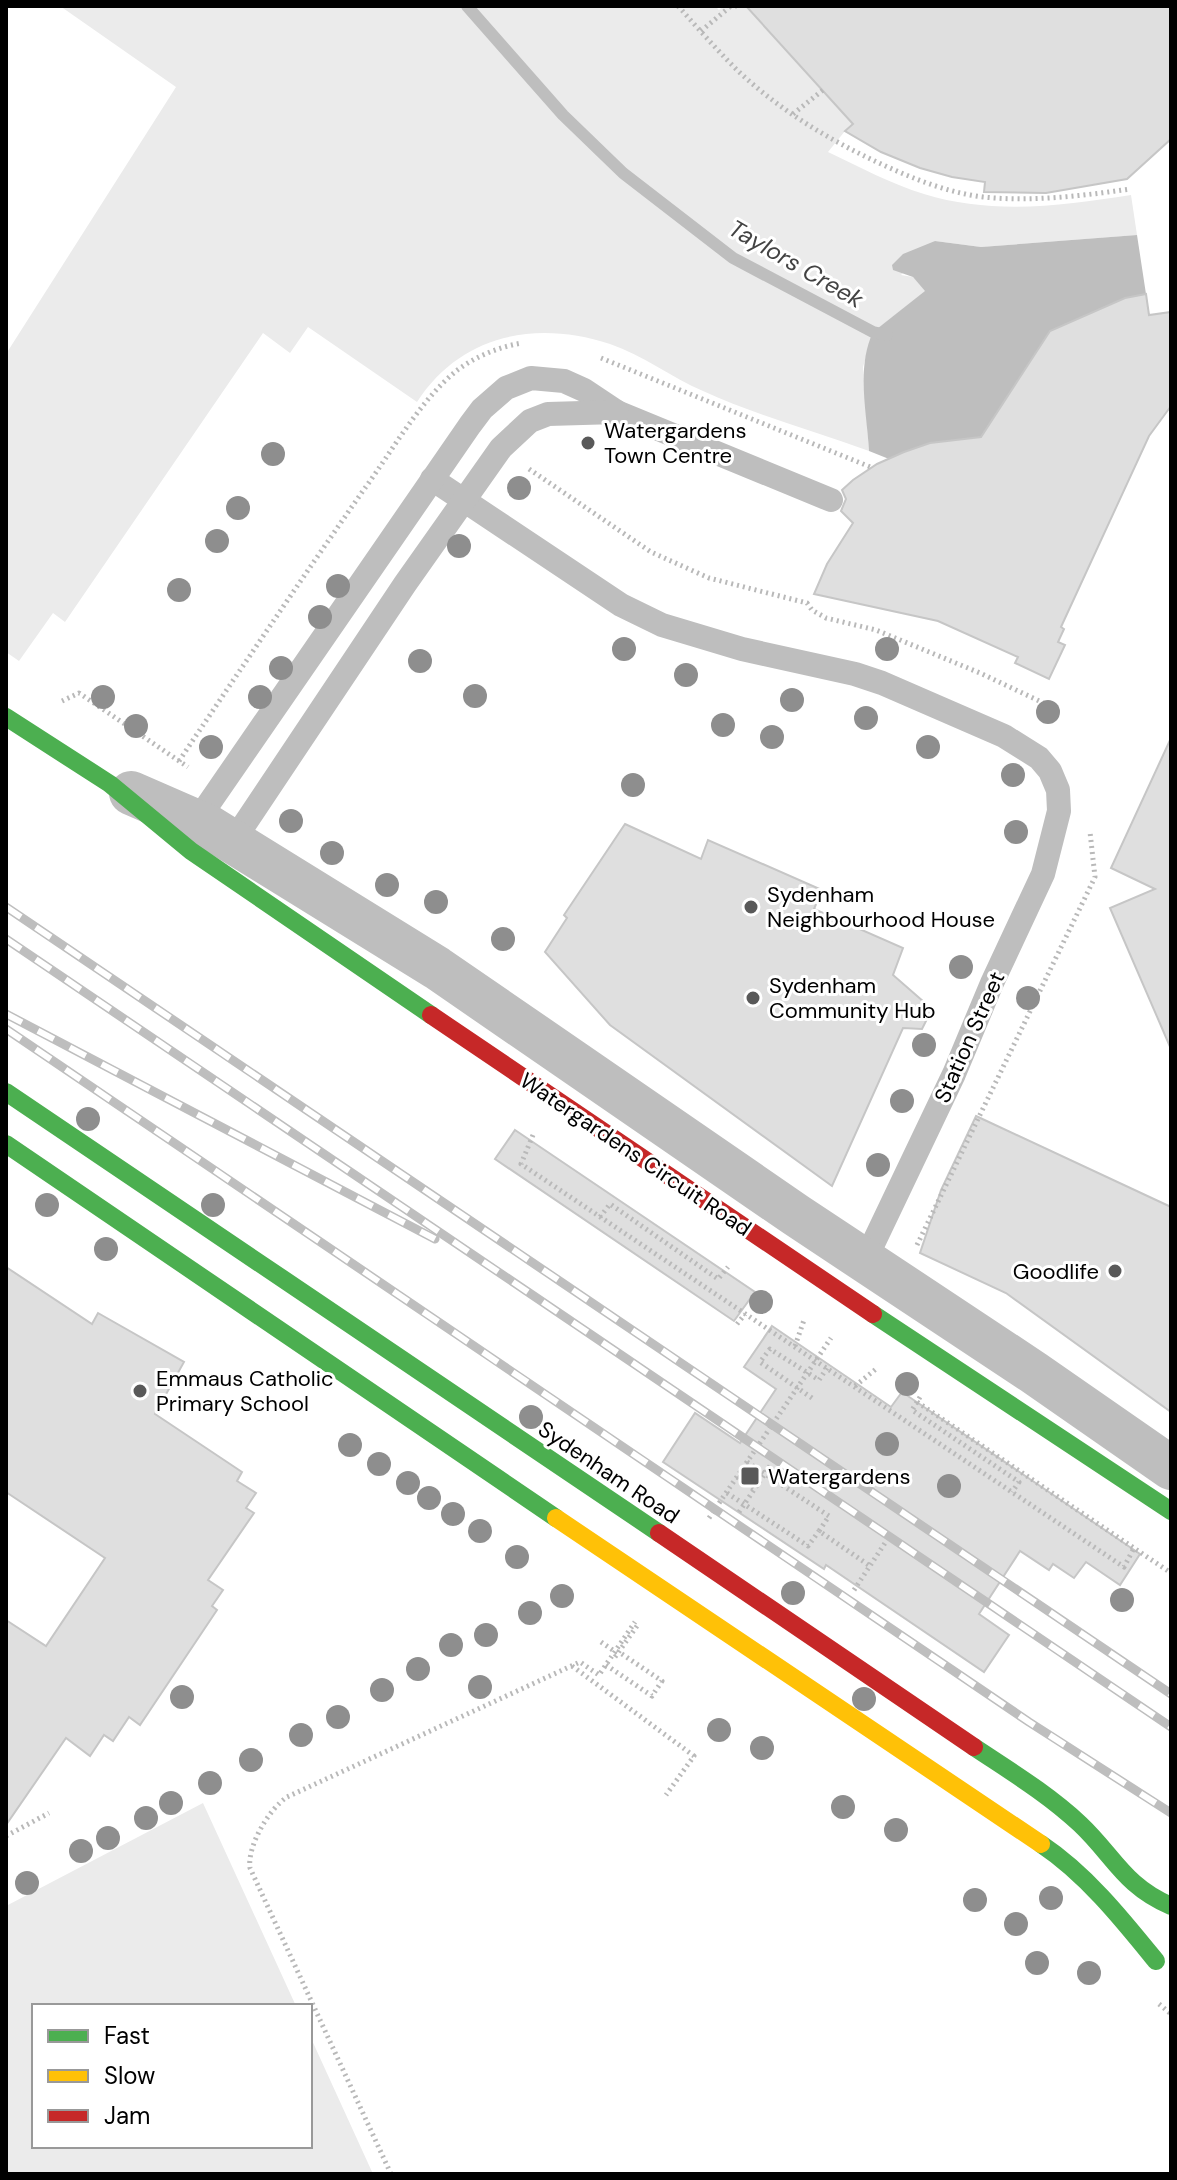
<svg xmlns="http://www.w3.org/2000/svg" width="1177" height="2180" font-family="'DM Sans',sans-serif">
  <rect width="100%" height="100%" fill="#fff"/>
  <g fill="#ebebeb">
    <path d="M60 6H715L719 10 723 6H747L888 92 845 131 828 152C860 167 891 184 924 194 992 215 1061 206 1131 195L1137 235 981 247 935 241 901 275 913 277 926 291 873 332 863 367 869 451C815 431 755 415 703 391 672 378 643 355 610 344 536 320 461 334 417 402L308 327 290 353 263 333 65 622 53 613 19 661 6 652V354L176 87Z"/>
    <polygon points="203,1803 296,2006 34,2006 34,2146 310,2146 310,2036 373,2174 6,2174 6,1906"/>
  </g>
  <path fill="#bebebe" d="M1137 235 1146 294 1125 298 1050 331 984 437 930 443 889 459 869 451C867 413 856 368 873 332L925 291 913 277 893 270 892 265 903 254 935 241 981 247Z"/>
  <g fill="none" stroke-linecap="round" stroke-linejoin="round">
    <polyline stroke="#bebebe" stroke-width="12" points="467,6 563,115 623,173 733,258 873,332 887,335"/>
  </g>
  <g fill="#dfdfdf" stroke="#c6c6c6" stroke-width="2">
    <polygon points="746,6 1171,6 1171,139 1127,179 1046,193 984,192 985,182 952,177 920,168 881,152 845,131 853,124"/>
    <polygon points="1146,294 1149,315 1171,312 1171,406 1149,436 1061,627 1064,629 1058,642 1065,645 1049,679 1015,663 1018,657 938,621 814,594 827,564 853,523 841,511 846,499 842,490 853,480 877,464 904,452 930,443 981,437 1050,331 1125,298"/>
    <polygon points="1171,738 1171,1049 1110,908 1155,889 1111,868"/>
    <polygon points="625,824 701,859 708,840 822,890 814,909 903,948 893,975 932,1009 922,1029 903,1028 832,1186 610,1025 545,952 567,918 564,915"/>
    <polygon points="976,1116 1171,1207 1171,1412 1006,1293 920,1253 941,1190"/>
    <polygon points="515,1130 755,1292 734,1321 495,1159"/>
    <polygon points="6,1267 92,1324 98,1313 184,1362 155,1414 242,1472 237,1481 256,1493 246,1508 254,1513 208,1580 223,1590 212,1606 217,1610 140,1725 129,1717 113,1741 104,1735 90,1756 66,1738 6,1825 6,1620 46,1646 105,1558 6,1492"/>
    <polygon points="772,1326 891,1407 902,1392 1140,1554 1120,1585 1086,1562 1074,1578 1053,1564 1049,1570 1020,1551 979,1614 1009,1635 984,1672 826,1565 824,1569 663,1462 695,1413 740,1443 776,1389 744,1367"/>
  </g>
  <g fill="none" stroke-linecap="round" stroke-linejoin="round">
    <g stroke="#b9b9b9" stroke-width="5" stroke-dasharray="2 4" stroke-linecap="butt">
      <path d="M678 6C697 27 716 49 736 69 781 112 834 143 890 168 919 181 951 193 983 197 1032 202 1081 196 1130 189"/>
      <polyline points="735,6 738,6"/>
      <polyline points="701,31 731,6"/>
      <polyline points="793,114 823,90"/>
      <polyline points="601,358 873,468"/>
      <polyline points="529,469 651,552 709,578 807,603 812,610 826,618 876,630 980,673 1050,706"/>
      <polyline points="62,701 79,693 188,767"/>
      <path d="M179 761C240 670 302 578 365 488 392 451 420 401 455 372 474 357 498 347 522 343"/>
      <polyline points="533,1135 521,1164 1124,1567 1134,1548"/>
      <polyline points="600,1217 610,1204 718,1279 728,1267"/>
      <polyline points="917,1245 1095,877 1090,832"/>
      <polyline points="737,1324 745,1314"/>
      <polyline points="795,1346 804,1320"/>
      <polyline points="855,1386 876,1369"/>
      <polyline points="920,1397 917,1402 1171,1573"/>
      <polyline points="812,1398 760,1362 770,1349 819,1380 827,1368"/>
      <polyline points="917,1402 912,1410 1019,1482 1012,1492"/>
      <polyline points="747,1462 829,1516 819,1531 870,1566"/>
      <polyline points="737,1477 754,1489"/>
      <polyline points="727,1493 808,1546 819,1531"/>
      <polyline points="739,1512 770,1466"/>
      <polyline points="709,1518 831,1338"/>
      <polyline points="854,1590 885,1543"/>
      <polyline points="601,1642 617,1653"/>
      <polyline points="615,1657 637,1626"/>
      <polyline points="606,1665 652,1696 662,1681 619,1652"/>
      <polyline points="572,1666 694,1756 666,1795"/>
      <polyline points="6,1836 49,1813"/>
      <polyline points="1159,2004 1171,2014"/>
      <path d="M391 2174 250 1868C247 1846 269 1809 287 1797L580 1662 599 1675 635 1622"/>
    </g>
    <g stroke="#bebebe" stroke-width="24">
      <polyline points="432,479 621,605 662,625 742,649 855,674 882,683 1004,736 1039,758 1050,771 1058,790 1059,811 1043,874 992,983 954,1074 861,1269"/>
      <polyline points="192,828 470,425 482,409 506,388 531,378 564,381 584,390 617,412 831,500"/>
      <polyline points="228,849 405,584 501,448 530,421 548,414 617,412"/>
    </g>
    <polyline stroke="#bebebe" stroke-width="44" points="131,793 209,827 437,968 796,1215 1033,1372 1171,1468"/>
    <g stroke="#4caf50" stroke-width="18">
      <polyline points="6,717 110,784 191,851 431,1015"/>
      <polyline points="6,1092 659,1533"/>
      <polyline points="6,1144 556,1518"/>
      <polyline points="873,1314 1171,1511"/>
      <path d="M974 1747C1010 1771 1048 1794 1080 1824 1114 1856 1124 1886 1171 1906"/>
      <path d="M1041 1844C1086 1874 1122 1919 1156 1961"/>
    </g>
    <polyline stroke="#ffc107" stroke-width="18" points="556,1518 1041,1844"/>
    <g stroke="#c62828" stroke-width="18">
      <polyline points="431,1015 873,1314"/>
      <polyline points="659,1533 974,1747"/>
    </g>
    <g stroke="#bebebe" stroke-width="9">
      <g id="rail">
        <polyline points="6,907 1171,1694"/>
        <polyline points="6,939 1171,1727"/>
        <polyline points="6,1014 435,1239"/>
        <polyline points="6,1029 1029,1722 1171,1813"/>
      </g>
    </g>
    <use href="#rail" stroke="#fff" stroke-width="6" stroke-dasharray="18" stroke-linecap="butt"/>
  </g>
  <g fill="#8e8e8e">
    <circle cx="273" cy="454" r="12"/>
    <circle cx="519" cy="488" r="12"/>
    <circle cx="238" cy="508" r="12"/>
    <circle cx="217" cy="541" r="12"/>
    <circle cx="459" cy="546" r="12"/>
    <circle cx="338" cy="586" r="12"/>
    <circle cx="179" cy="590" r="12"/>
    <circle cx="320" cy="617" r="12"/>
    <circle cx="624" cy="649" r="12"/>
    <circle cx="887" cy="649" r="12"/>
    <circle cx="420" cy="661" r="12"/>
    <circle cx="281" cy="668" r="12"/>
    <circle cx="686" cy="675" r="12"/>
    <circle cx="475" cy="696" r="12"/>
    <circle cx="103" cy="697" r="12"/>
    <circle cx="260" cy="697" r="12"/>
    <circle cx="792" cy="700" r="12"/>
    <circle cx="1048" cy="712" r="12"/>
    <circle cx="866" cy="718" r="12"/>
    <circle cx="723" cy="725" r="12"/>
    <circle cx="136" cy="726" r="12"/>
    <circle cx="772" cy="737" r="12"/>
    <circle cx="211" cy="747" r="12"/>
    <circle cx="928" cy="747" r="12"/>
    <circle cx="1013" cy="775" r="12"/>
    <circle cx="633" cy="785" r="12"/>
    <circle cx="291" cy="821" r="12"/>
    <circle cx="1016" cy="832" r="12"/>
    <circle cx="332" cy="853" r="12"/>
    <circle cx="387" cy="885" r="12"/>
    <circle cx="436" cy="902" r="12"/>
    <circle cx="503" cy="939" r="12"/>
    <circle cx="961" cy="967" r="12"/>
    <circle cx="1028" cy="998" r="12"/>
    <circle cx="924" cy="1045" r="12"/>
    <circle cx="902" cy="1101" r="12"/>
    <circle cx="88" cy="1119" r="12"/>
    <circle cx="878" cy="1165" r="12"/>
    <circle cx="47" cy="1205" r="12"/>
    <circle cx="213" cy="1205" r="12"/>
    <circle cx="106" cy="1249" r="12"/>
    <circle cx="761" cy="1302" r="12"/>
    <circle cx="907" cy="1384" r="12"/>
    <circle cx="531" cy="1417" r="12"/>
    <circle cx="887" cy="1444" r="12"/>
    <circle cx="350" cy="1445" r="12"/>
    <circle cx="379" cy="1464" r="12"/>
    <circle cx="408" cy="1483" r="12"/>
    <circle cx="949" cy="1486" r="12"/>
    <circle cx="429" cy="1498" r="12"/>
    <circle cx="453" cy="1514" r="12"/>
    <circle cx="480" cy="1531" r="12"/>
    <circle cx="517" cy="1557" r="12"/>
    <circle cx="793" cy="1593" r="12"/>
    <circle cx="562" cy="1596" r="12"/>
    <circle cx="1122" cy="1600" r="12"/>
    <circle cx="530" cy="1613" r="12"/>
    <circle cx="486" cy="1635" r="12"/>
    <circle cx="451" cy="1645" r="12"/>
    <circle cx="418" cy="1669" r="12"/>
    <circle cx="480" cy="1687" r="12"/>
    <circle cx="382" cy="1690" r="12"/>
    <circle cx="182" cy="1697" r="12"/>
    <circle cx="864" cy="1699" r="12"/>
    <circle cx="338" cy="1717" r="12"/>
    <circle cx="719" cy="1730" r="12"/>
    <circle cx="301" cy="1735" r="12"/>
    <circle cx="762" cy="1748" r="12"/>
    <circle cx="251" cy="1760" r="12"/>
    <circle cx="210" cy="1783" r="12"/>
    <circle cx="171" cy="1803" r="12"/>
    <circle cx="843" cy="1807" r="12"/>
    <circle cx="146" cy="1818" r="12"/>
    <circle cx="896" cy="1830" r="12"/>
    <circle cx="108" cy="1838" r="12"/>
    <circle cx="81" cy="1851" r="12"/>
    <circle cx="27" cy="1883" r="12"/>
    <circle cx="1051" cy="1898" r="12"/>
    <circle cx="975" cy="1900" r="12"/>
    <circle cx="1016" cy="1924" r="12"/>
    <circle cx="1037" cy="1963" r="12"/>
    <circle cx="1089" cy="1973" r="12"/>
  </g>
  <g fill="#595959" stroke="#fff" stroke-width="3">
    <circle cx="588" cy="443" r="8"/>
    <circle cx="751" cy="907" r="8"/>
    <circle cx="753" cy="998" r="8"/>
    <circle cx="1115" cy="1271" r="8"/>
    <circle cx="140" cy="1391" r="8"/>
    <rect x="740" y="1466" width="20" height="20" rx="4"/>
  </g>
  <g text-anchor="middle" stroke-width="6" stroke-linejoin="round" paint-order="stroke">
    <g font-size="22" fill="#000" stroke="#fff" text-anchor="start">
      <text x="604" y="438">Watergardens<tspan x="604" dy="25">Town Centre</tspan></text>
      <text x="767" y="902">Sydenham<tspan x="767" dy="25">Neighbourhood House</tspan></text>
      <text x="769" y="993">Sydenham<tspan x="769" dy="25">Community Hub</tspan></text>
      <text x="1099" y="1279" text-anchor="end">Goodlife</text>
      <text x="156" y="1386">Emmaus Catholic<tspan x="156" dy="25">Primary School</tspan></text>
      <text x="768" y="1484">Watergardens</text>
    </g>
    <g font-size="22" fill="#000" stroke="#fff">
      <text transform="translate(969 1037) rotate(-66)" y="8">Station Street</text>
      <text transform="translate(636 1154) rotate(34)" y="8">Watergardens Circuit Road</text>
      <text transform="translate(609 1472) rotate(34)" y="8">Sydenham Road</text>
    </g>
    <g font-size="24" font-style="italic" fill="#434343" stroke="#fff">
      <text transform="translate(796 264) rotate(30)" y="8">Taylors Creek</text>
    </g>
  </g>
  <rect width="1177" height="2180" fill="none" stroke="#000000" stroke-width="16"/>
  <rect x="32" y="2004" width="280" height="144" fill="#ffffff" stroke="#999999" stroke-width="2"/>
  <rect x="48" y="2030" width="40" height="12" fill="#4caf50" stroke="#999999" stroke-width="2"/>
  <text x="104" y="2044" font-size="24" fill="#000000">Fast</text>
  <rect x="48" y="2070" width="40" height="12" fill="#ffc107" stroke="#999999" stroke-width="2"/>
  <text x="104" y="2084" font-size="24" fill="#000000">Slow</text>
  <rect x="48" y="2110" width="40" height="12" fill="#c62828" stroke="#999999" stroke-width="2"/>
  <text x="104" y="2124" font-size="24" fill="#000000">Jam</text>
</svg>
